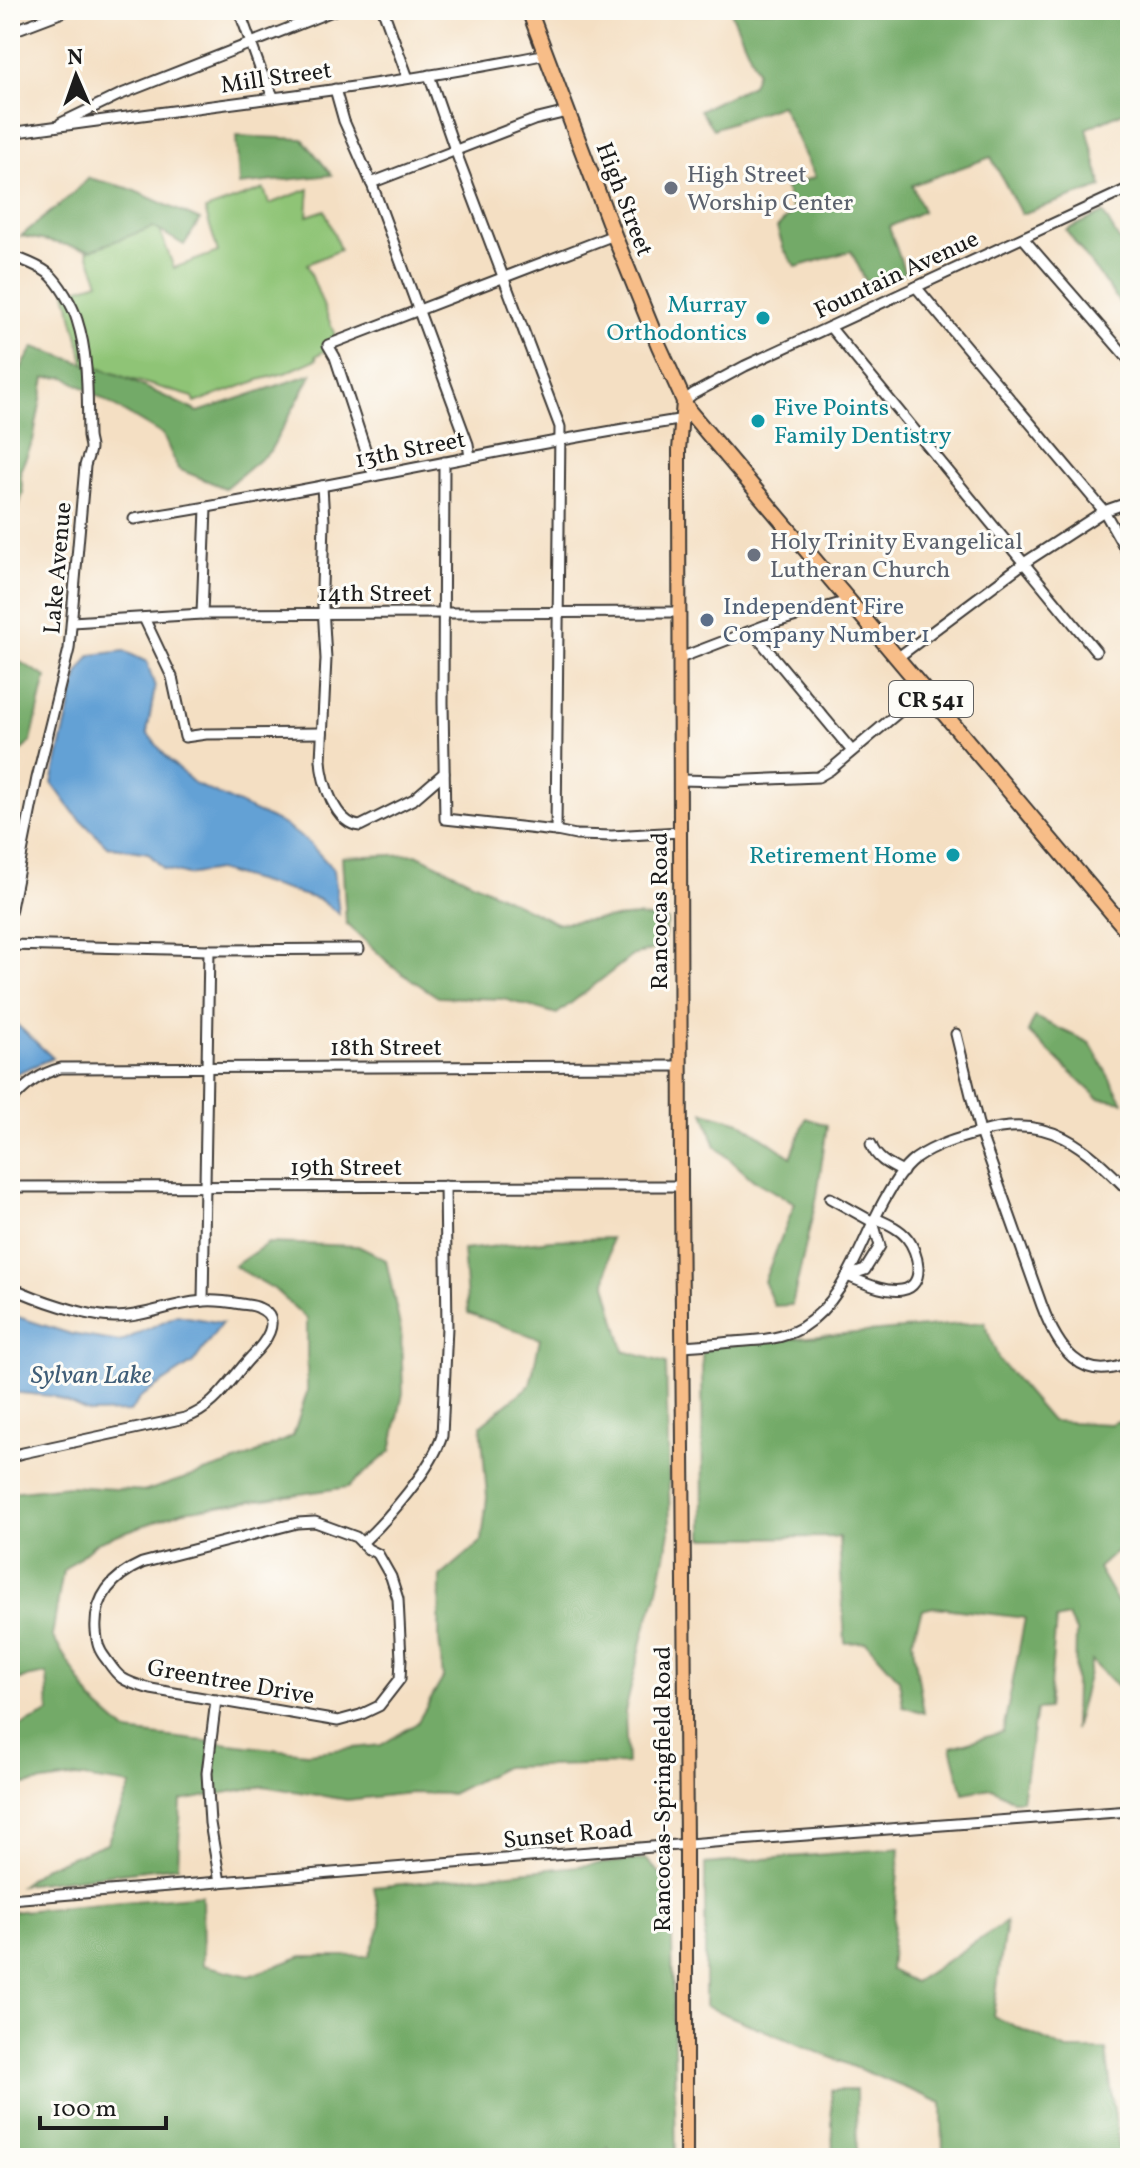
<svg xmlns="http://www.w3.org/2000/svg" width="1140" height="2168" font-family="Vollkorn,serif">
  <rect width="100%" height="100%" fill="#fdfcf7"/>
  <filter id="ink" filterUnits="userSpaceOnUse"><feTurbulence type="fractalNoise" baseFrequency=".0125" numOctaves="2"/><feDisplacementMap in="SourceGraphic" scale="16" xChannelSelector="R" yChannelSelector="G"/><feConvolveMatrix kernelMatrix="1 2 1 2 8 2 1 2 1" color-interpolation-filters="sRGB"/></filter>
  <filter id="wash" filterUnits="userSpaceOnUse"><feTurbulence type="fractalNoise" baseFrequency=".006" numOctaves="4" result="noise"/><feDisplacementMap in="SourceGraphic" scale="32" xChannelSelector="R" yChannelSelector="G"/><feGaussianBlur stdDeviation="1.8" result="paint"/><feColorMatrix in="noise" values="0 0 0 0 0 0 0 0 0 0 0 0 0 0 0 0 0 1.4 0 .05"/><feComposite in="paint" operator="in"/></filter>
  <g filter="url(#wash)">
    <rect width="100%" height="100%" fill="#f4dfc3"/>
    <polygon fill="#8fc476" stroke="#567049" stroke-width="2" points="264,189 269,204 309,189 307,216 325,210 340,250 307,264 338,343 316,356 317,359 285,373 259,380 195,403 193,397 85,366 66,292 99,282 87,251 157,223 174,268 218,252 205,210"/>
    <g fill="#73aa67" stroke="#486342" stroke-width="2">
      <polygon points="730,10 1130,10 1130,109 1087,128 1102,187 1021,214 991,157 912,185 923,211 889,227 905,273 869,288 851,251 796,267 784,250 777,228 793,211 785,187 815,177 781,105 713,129 700,110 752,85 757,71"/>
      <polygon points="236,136 303,139 332,175 239,185"/>
      <polygon points="89,178 128,188 200,220 184,245 153,227 91,250 21,236 69,197"/>
      <polygon points="1103,213 1130,258 1130,317 1066,230"/>
      <polygon points="34,347 119,375 198,412 312,374 270,451 225,488 178,469 163,435 65,377 45,378 33,441 20,471 23,493 10,535 10,386"/>
      <polygon points="10,656 46,677 31,742 10,760"/>
      <polygon points="416,854 556,923 637,916 668,921 661,947 632,956 557,1014 503,999 438,997 394,968 346,923 342,857"/>
      <polygon points="1035,1017 1090,1043 1123,1102 1098,1098 1028,1032"/>
      <polygon points="704,1112 740,1122 791,1157 806,1118 827,1125 817,1196 792,1305 774,1306 764,1281 795,1203 753,1180 716,1147"/>
      <polygon points="611,1238 606,1284 624,1351 666,1363 670,1532 656,1599 647,1621 625,1712 627,1764 504,1767 451,1794 410,1793 347,1800 263,1786 181,1801 178,1866 21,1885 43,1868 107,1843 131,1785 77,1777 10,1787 10,1731 49,1713 47,1674 10,1681 10,1492 69,1486 146,1491 241,1460 293,1436 307,1392 307,1319 274,1289 234,1266 268,1243 358,1246 386,1260 401,1331 403,1393 391,1451 348,1487 184,1511 97,1542 63,1571 52,1636 93,1702 127,1732 307,1753 381,1745 417,1723 443,1678 439,1639 440,1577 482,1541 487,1497 481,1425 530,1385 540,1339 468,1313 463,1250 551,1240"/>
      <polygon points="984,1322 999,1360 1051,1421 1110,1424 1130,1417 1130,1539 1098,1568 1130,1624 1130,1700 1092,1661 1074,1730 1076,1632 1068,1617 1056,1620 1048,1709 1036,1710 1022,1800 1013,1800 992,1788 963,1793 951,1747 1003,1732 1025,1618 934,1607 922,1610 912,1640 924,1713 903,1706 899,1679 866,1642 845,1643 839,1537 703,1538 702,1346"/>
      <polygon points="900,1848 890,1970 914,1982 1006,1922 993,2016 1067,2050 1106,2050 1119,2148 1130,2158 943,2158 942,2103 705,2006 705,1864"/>
      <polygon points="646,1859 671,1886 676,2158 612,2158 608,2147 597,2158 10,2158 10,1912 202,1895 203,1965 249,1976 302,1956 369,1956 381,1924 374,1887"/>
      <polygon points="831,2090 856,2090 857,2158 833,2158"/>
    </g>
    <g fill="#64a1d5" stroke="#405e78" stroke-width="2">
      <polygon points="124,651 147,662 155,687 147,733 169,760 195,784 283,824 309,843 334,870 339,914 320,900 273,886 217,870 187,875 164,869 148,853 107,846 74,813 52,783 78,674 91,655"/>
      <polygon points="10,1009 14,1022 53,1058 10,1076"/>
      <polygon points="10,1312 15,1316 71,1334 120,1342 177,1315 222,1323 193,1363 141,1397 130,1412 90,1413 52,1396 10,1392"/>
    </g>
  </g>
  <g filter="url(#ink)">
    <g fill="none" stroke-linecap="round" stroke-linejoin="round">
      <g stroke="#3c3935" stroke-width="13">
        <g id="minor">
          <polyline points="239,10 261,71 274,98"/>
          <polyline points="383,10 408,78"/>
          <polyline points="10,32 68,10"/>
          <polyline points="429,75 454,147 560,427 556,831"/>
          <polyline points="335,89 344,121 373,187 468,444 470,457"/>
          <polyline points="61,123 119,95 335,10"/>
          <path d="M10 133C189 107 369 90 547 54"/>
          <polyline points="371,183 534,120 567,112"/>
          <polyline points="1023,238 1130,361"/>
          <path d="M10 255C24 261 36 264 48 273 59 282 73 306 77 320 89 357 87 397 88 436 88 440 90 444 90 448 90 453 86 461 85 466L69 649 37 778 10 913"/>
          <polyline points="916,287 1104,511 1130,557"/>
          <polyline points="830,327 1096,651"/>
          <polyline points="683,402 693,394 745,366 1130,188"/>
          <polyline points="444,462 443,703 445,819 556,831 576,835 612,836 680,832"/>
          <polyline points="374,476 335,357 328,345 614,235"/>
          <path d="M322 486 324 521 322 588 326 659 321 760C322 781 335 824 360 826L414 799 444 773"/>
          <path d="M134 519C319 491 501 447 685 419"/>
          <polyline points="202,614 206,508"/>
          <polyline points="144,618 172,677 185,737 206,734 322,733"/>
          <polyline points="72,622 202,614 680,612"/>
          <polyline points="752,631 852,751"/>
          <polyline points="680,658 766,625 848,601"/>
          <polyline points="897,658 1024,563 1104,511 1130,502"/>
          <polyline points="680,780 724,781 818,777 830,770 924,691"/>
          <polyline points="10,945 209,950 359,949"/>
          <path d="M956 1034 980 1132 1042 1306C1057 1346 1081 1386 1130 1362"/>
          <path d="M10 1103C23 1087 41 1073 61 1068L681 1066"/>
          <path d="M871 1144C876 1159 889 1165 903 1172"/>
          <polyline points="10,1187 681,1186"/>
          <polyline points="830,1198 873,1222 880,1246 865,1270 847,1276"/>
          <path d="M847 1276C863 1282 884 1293 902 1290 927 1286 918 1251 907 1238 899 1228 886 1223 875 1218"/>
          <path d="M10 1287C36 1299 86 1317 115 1317 146 1317 175 1302 205 1301 217 1300 229 1302 241 1304 247 1305 254 1305 259 1308 285 1319 263 1345 251 1357 230 1379 216 1408 185 1418L23 1453 10 1457"/>
          <polyline points="203,1301 209,950"/>
          <path d="M682 1346C699 1345 715 1344 731 1342 756 1340 778 1341 801 1328 847 1299 860 1242 886 1197 894 1183 902 1169 915 1159 935 1145 959 1138 982 1132 1050 1113 1085 1147 1130 1192"/>
          <path d="M315 1522 356 1537 368 1549 378 1554 391 1577 398 1599 401 1659 400 1679 379 1706 360 1715 338 1721 151 1689C141 1686 131 1684 122 1678 115 1673 111 1666 106 1659 98 1649 97 1643 96 1630 94 1597 113 1576 142 1563L297 1523Z"/>
          <path d="M362 1543C388 1519 432 1468 442 1436L447 1327 445 1186"/>
          <polyline points="216,1700 207,1773 210,1823 220,1882"/>
          <polyline points="10,1899 726,1841 1130,1811"/>
        </g>
      </g>
      <g stroke="#3c3935" stroke-width="16">
        <polyline id="major" points="683,402 679,450 679,485 681,1186 686,1845 686,2158"/>
      </g>
      <g stroke="#3c3935" stroke-width="18">
        <polyline id="highway" points="529,10 614,235 659,346 688,410 1130,934"/>
      </g>
      <use href="#minor" stroke="#fff" stroke-width="9"/>
      <use href="#major" stroke="#f7bd88" stroke-width="12"/>
      <use href="#highway" stroke="#f7bd88" stroke-width="14"/>
    </g>
  </g>
  <g fill="#6b7280" stroke="#fdfcf7" stroke-width="3">
    <circle cx="671" cy="188" r="8"/>
    <circle cx="754" cy="555" r="8"/>
  </g>
  <g fill="#0f9aa8" stroke="#fdfcf7" stroke-width="3">
    <circle cx="763" cy="318" r="8"/>
    <circle cx="758" cy="421" r="8"/>
    <circle cx="953" cy="855" r="8"/>
  </g>
  <circle fill="#5c6f8a" stroke="#fdfcf7" stroke-width="3" cx="707" cy="620" r="8"/>
  <g text-anchor="middle" stroke-width="6" stroke-linejoin="round" paint-order="stroke">
    <rect fill="#fdfcf7" stroke="#605f5e" stroke-width="2" x="889" y="681" width="84" height="36" rx="6"/>
    <g font-size="22" font-weight="bold" fill="#1c1c1c">
      <text x="931" y="707">CR 541</text>
    </g>
    <g font-size="24" fill="#1c1c1c" stroke="#fdfcf7">
      <text transform="translate(276 77) rotate(-8)" y="8">Mill Street</text>
      <text transform="translate(625 199) rotate(69)" y="8">High Street</text>
      <text transform="translate(896 274) rotate(-25)" y="8">Fountain Avenue</text>
      <text transform="translate(410 449) rotate(-11)" y="8">13th Street</text>
      <text transform="translate(57 568) rotate(-85)" y="8">Lake Avenue</text>
      <text x="375" y="601">14th Street</text>
      <text transform="translate(659 911) rotate(-90)" y="8">Rancocas Road</text>
      <text x="386" y="1055">18th Street</text>
      <text x="346" y="1175">19th Street</text>
      <text transform="translate(231 1681) rotate(10)" y="8">Greentree Drive</text>
      <text transform="translate(662 1789) rotate(-90)" y="8">Rancocas-Springfield Road</text>
      <text transform="translate(568 1834) rotate(-5)" y="8">Sunset Road</text>
    </g>
    <g font-size="24" fill="#5b616d" stroke="#fdfcf7" text-anchor="start">
      <text x="687" y="182">High Street<tspan x="687" dy="28">Worship Center</tspan></text>
      <text x="770" y="549">Holy Trinity Evangelical<tspan x="770" dy="28">Lutheran Church</tspan></text>
    </g>
    <g font-size="24" fill="#0d838f" stroke="#fdfcf7" text-anchor="end">
      <text x="747" y="312">Murray<tspan x="747" dy="28">Orthodontics</tspan></text>
      <text x="774" y="415" text-anchor="start">Five Points<tspan x="774" dy="28">Family Dentistry</tspan></text>
      <text x="937" y="863">Retirement Home</text>
    </g>
    <g font-size="24" fill="#4e5e75" stroke="#fdfcf7" text-anchor="start">
      <text x="723" y="614">Independent Fire<tspan x="723" dy="28">Company Number 1</tspan></text>
    </g>
    <g font-size="26" font-style="italic" fill="#405e78" stroke="#fdfcf7">
      <text x="91" y="1383">Sylvan Lake</text>
    </g>
  </g>
  <rect width="1140" height="2168" fill="none" stroke="#fdfcf7" stroke-width="40"/>
  <g transform="translate(76 76) rotate(358)" stroke="#fdfcf7" stroke-width="6" paint-order="stroke">
  <path d="M0-6L14 30L0 20L-14 30Z" fill="#1c1c1c"/>
  <text y="-12" font-size="22" font-weight="bold" text-anchor="middle" fill="#1c1c1c">N</text>
  </g>
  <path d="M40 2116v12h126v-12" fill="none" stroke="#1c1c1c" stroke-width="4"/>
  <text x="52" y="2116" font-size="24" fill="#1c1c1c" stroke="#fdfcf7" stroke-width="6" paint-order="stroke">100 m</text>
</svg>
